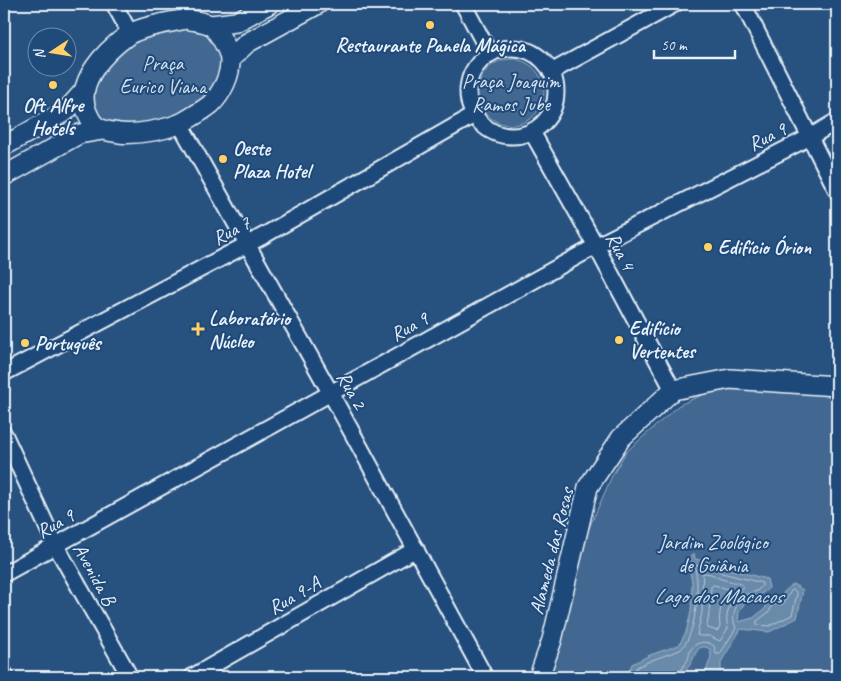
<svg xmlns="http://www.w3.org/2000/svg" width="841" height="681" font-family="Caveat,sans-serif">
  <rect width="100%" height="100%" fill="#27517f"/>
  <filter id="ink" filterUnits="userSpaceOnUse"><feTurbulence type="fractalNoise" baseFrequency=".02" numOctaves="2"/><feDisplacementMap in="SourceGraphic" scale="10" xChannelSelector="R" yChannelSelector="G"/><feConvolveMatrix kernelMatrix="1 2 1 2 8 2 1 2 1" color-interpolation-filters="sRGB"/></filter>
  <g filter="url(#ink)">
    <g fill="#436891" stroke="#96acc4">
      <polygon points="164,28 189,29 207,34 218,45 222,53 222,75 209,95 184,113 136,128 106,125 92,109 96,75 121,47"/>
      <circle cx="511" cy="92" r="33"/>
      <polygon points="742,387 837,395 837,677 549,677 589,528 612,476 626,452 679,405 709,392"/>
    </g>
    <path fill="#6b8aaa" stroke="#9db3c9" d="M694 553 695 559 715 563 724 568 767 579 769 588 759 596 748 598 739 612 738 622 753 618 766 608V601L780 600 784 592 793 584 803 590 797 618 769 632 741 629 721 662V677H704L711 657 710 649C697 642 696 655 691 663 688 668 684 671 685 677H669L662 671 652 673 643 677H620L630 669 632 664 650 655 679 645 686 632 691 612 692 583 688 559Z"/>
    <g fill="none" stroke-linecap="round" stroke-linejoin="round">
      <g stroke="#b6c8d9" stroke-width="1">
        <path d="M703 573 711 574 721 579 741 584 743 586C734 601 723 609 728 628L720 641 709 636H700L697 635 702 612Z"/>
        <path d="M714 585 728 589 729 591C722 605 718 610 720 627L717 631 708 628 707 626 709 614 711 587Z"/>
        <polygon points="794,590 796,592 797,594 792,615 769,626 757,625 757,621 770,611 772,605 783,604 791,591"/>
        <path d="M627 677 634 672 637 667 652 660 680 650C694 638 698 601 697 583 697 578 696 573 695 568L696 565 713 568 722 573 762 583V586L757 591 744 595C736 606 730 614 736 628L720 654H716L714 646C707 640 695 641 690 651 689 654 689 657 688 659 685 666 679 669 680 677"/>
      </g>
      <g stroke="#e8f1f8" stroke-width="19">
        <g id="minor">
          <polyline points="114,4 130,33"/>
          <polyline points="463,4 490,54"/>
          <polyline points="743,4 837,191"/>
          <circle cx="512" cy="92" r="44"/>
          <polyline points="551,72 675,4"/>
          <polyline points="180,124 330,392 485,677"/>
          <polyline points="532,132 596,246 673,390"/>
          <polyline points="4,373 263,236 474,115"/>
          <polyline points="4,434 56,546 130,677"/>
          <polyline points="4,574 596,246 810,137 837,121"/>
          <polyline points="4,673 6,677"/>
          <polyline points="192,677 416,549"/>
        </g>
      </g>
      <g stroke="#e8f1f8" stroke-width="22">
        <g id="major">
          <path d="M187 19C194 21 207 22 212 26 219 33 229 50 230 59 231 75 222 93 211 104 205 109 186 121 179 124 163 130 136 135 119 133 101 130 94 130 87 112 74 82 106 51 128 35 142 26 171 22 187 19Z"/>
          <polyline points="211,25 236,22 269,4"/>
          <polyline points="230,59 247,43 318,4"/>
          <polyline points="4,146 66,111 83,92"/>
          <polyline points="4,176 79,134 103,130"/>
          <polyline points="539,677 552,640 588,487 621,438 673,390 730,379 837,386"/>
        </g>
      </g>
      <use href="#minor" stroke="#1f4a7a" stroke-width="15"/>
      <use href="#major" stroke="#1f4a7a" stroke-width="19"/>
    </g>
  </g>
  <g fill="#ffd166" stroke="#1f4a7a" stroke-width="2">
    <circle cx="430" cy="25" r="5"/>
    <circle cx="53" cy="85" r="5"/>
    <circle cx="223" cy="159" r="5"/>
    <circle cx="708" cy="247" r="5"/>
    <path d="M195.5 321.5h5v5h5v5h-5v5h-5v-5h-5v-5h5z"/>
    <circle cx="619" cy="340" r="5"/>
    <circle cx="25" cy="343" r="5"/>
  </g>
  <g text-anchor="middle" stroke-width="4" stroke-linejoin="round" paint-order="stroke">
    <g font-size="20" font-weight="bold" fill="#e8f1f8" stroke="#1f4a7a" text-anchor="start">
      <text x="430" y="52" text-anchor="middle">Restaurante Panela Mágica</text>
      <text x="53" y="112" text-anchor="middle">Oft Alfre<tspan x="53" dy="23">Hotels</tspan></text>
      <text x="233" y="155">Oeste<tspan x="233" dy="23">Plaza Hotel</tspan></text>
      <text x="718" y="254">Edifício Órion</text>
      <text x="209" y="325">Laboratório<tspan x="209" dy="23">Núcleo</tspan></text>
      <text x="629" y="335">Edifício<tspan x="629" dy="23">Vertentes</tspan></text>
      <text x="35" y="350">Português</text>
    </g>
    <g font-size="20" fill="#d8e3ee" stroke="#1f4a7a">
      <text x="163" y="70">Praça<tspan x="163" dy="23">Eurico Viana</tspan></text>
      <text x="511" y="88">Praça Joaquim<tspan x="511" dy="23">Ramos Jube</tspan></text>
      <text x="713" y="549">Jardim Zoológico<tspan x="713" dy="23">de Goiânia</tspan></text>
    </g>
    <g font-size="20" fill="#e8f1f8" stroke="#1f4a7a">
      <text transform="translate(767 136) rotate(-27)" y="7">Rua 9</text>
      <text transform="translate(231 230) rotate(-28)" y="7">Rua 7</text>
      <text transform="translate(621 251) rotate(62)" y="7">Rua 4</text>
      <text transform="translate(409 326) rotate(-29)" y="7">Rua 9</text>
      <text transform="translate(352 390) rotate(61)" y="7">Rua 2</text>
      <text transform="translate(55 523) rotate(-29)" y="7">Rua 9</text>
      <text transform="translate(551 551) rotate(-76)" y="7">Alameda das Rosas</text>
      <text transform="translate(95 574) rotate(61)" y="7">Avenida B</text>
      <text transform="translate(294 595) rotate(-30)" y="7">Rua 9-A</text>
    </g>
    <g font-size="21" font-style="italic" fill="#d5e2ec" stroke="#1f4a7a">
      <text x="718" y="603">Lago dos Macacos</text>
    </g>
  </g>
  <rect width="841" height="681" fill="none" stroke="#1f4a7a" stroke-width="20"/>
  <rect x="10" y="10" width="821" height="661" fill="none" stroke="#e8f1f8" stroke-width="2" filter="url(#ink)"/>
  <g transform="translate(52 52) rotate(258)"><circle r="24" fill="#1f4a7a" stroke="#6f8dac"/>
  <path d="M0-4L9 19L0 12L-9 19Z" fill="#ffd166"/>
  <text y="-8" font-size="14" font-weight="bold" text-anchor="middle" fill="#e8f1f8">N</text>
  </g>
  <path d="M654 50v8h81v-8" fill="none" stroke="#e8f1f8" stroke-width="2.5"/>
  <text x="661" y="50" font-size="15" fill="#e8f1f8" stroke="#1f4a7a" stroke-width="4" paint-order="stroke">50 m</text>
</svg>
